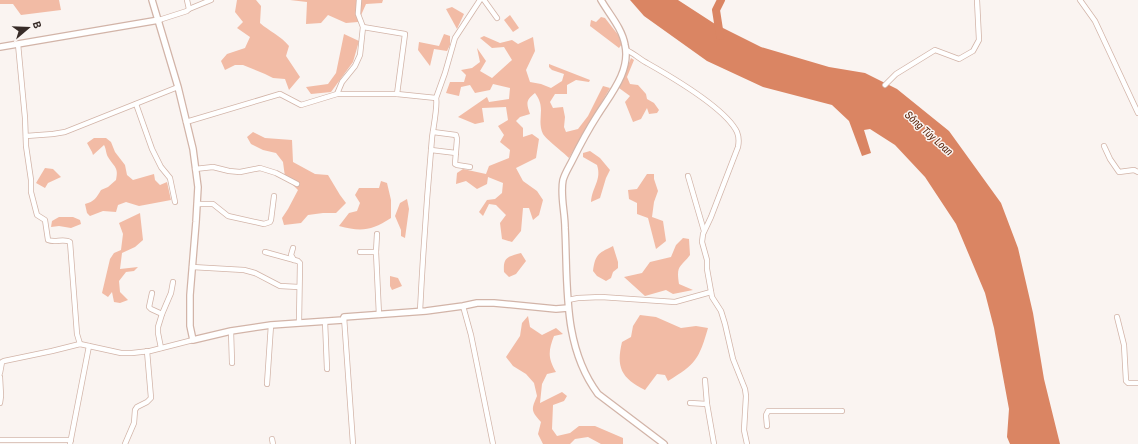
<svg xmlns="http://www.w3.org/2000/svg" width="1138" height="444" font-family="'Archivo Narrow',sans-serif">
  <rect width="100%" height="100%" fill="#faf4f1"/>
  <g fill="#f2bba5">
    <polygon points="0,0 59,0 61,10 21,15 13,4 0,4"/>
    <path d="M237 0H256L261 6 260 23C269 31 281 36 289 46L286 56 300 77 289 90 285 79 273 78 265 74 243 65H235L225 70 221 61 227 54 245 48 250 37 237 28 243 22 235 12Z"/>
    <polygon points="290,0 383,0 382,3 366,4 358,22 346,23 328,15 321,23 306,24 307,2"/>
    <polygon points="452,7 464,14 457,29 446,9"/>
    <polygon points="510,15 519,28 513,32 504,20"/>
    <polygon points="601,17 605,18 619,36 622,44 619,48 590,26 591,20 596,22"/>
    <polygon points="344,34 359,41 353,62 331,92 311,94 306,87 328,84 336,73"/>
    <polygon points="444,34 450,36 450,45 447,51 434,49 430,66 418,50 419,42 439,46"/>
    <path d="M484 36 500 43 512 40 518 44 533 37 535 51 526 70 530 82 541 84 551 88 562 81 564 74 552 70 549 67V64L590 80 589 82 576 80 567 85V94H555L550 102 553 108 563 107 565 117 564 127 566 132 578 129 588 116 603 86 610 88 569 158C564 153 546 139 543 134 536 119 547 109 535 93 526 100 526 103 530 114L520 117 516 121 523 128V137L532 134 539 139 536 158 516 168 523 181 537 191 543 200 539 215 533 220 529 208H523L521 231 512 242 502 239 500 223 506 215 496 205 489 204 483 216 479 212 487 200 495 199 502 193 503 183 488 177 487 184 477 189 466 181 456 184 457 173 463 169 486 174 489 166 509 158 510 150 500 142 504 135 498 126 508 120 506 107 482 108 484 122 475 124 458 117 487 97 489 102 509 99 510 88 493 84 490 90 475 93 470 85 461 87 459 96 446 93 450 82H464L466 75 461 70 472 68 480 62 477 48 486 61 480 71 492 78 512 60 504 47 492 48 480 38Z"/>
    <polygon points="631,58 634,60 627,77 630,84 638,85 646,94 647,99 654,103 659,110 657,113 649,114 647,108 641,119 633,122 625,102 630,96 619,88"/>
    <polygon points="253,132 265,138 292,140 293,162 315,174 328,175 340,195 346,203 336,213 323,213 308,215 301,223 284,225 282,218 288,209 298,190 285,177 283,162 276,153 263,150 251,144 247,137"/>
    <path d="M94 138H106L111 142 115 152 125 165 127 175 133 180 154 174 155 180 160 185 167 182 171 200 139 206 126 202 118 205 116 212 103 211 90 216 87 213 85 204C94 202 97 197 101 190L108 187 116 180C119 167 114 167 108 157 106 154 106 148 104 145L93 155 92 152 87 143Z"/>
    <path d="M590 151 600 158 610 170 606 178 600 198 591 202C592 187 602 180 597 165L583 157V153Z"/>
    <polygon points="45,168 53,169 61,177 48,183 45,188 36,183"/>
    <polygon points="647,174 654,174 654,179 658,191 654,202 652,217 663,221 666,241 656,249 648,218 637,214 637,203 629,199 628,190 637,189"/>
    <path d="M381 181 387 183 391 200V218C371 231 361 232 339 226L349 213 357 211 360 203 355 195 359 188H379Z"/>
    <polygon points="407,199 409,209 405,238 401,236 401,230 395,216 400,203"/>
    <polygon points="140,213 143,240 135,247 122,253 120,269 138,267 134,271 126,272 119,281 120,292 128,300 120,303 114,302 112,292 108,297 102,293 110,259 114,253 121,250 123,234 119,223"/>
    <polygon points="59,217 73,217 80,220 81,224 71,228 59,226 51,227 52,221"/>
    <path d="M683 238 689 239 690 255C680 268 676 265 679 284L693 290 673 294 666 290 645 296 624 277 642 273 650 262 671 257 676 245Z"/>
    <path d="M613 246 618 262V268L613 272 611 278 606 281 597 276 593 271C595 254 599 253 613 246Z"/>
    <path d="M521 253 526 261 516 274 509 277 504 272C503 257 507 257 521 253Z"/>
    <polygon points="390,276 398,278 402,286 392,290 390,286"/>
    <path d="M640 315 656 317 681 328 696 326 708 328C699 359 696 364 668 381L665 375 657 374 645 390C621 378 616 367 622 342L631 337 633 326Z"/>
    <path d="M528 316 530 327 542 335 556 328 563 334 554 336C548 351 548 359 556 372L547 374 542 384 540 403 562 392 567 396 564 401 553 405 552 429 557 436 570 433 579 426H595L623 438V444H601L588 437 575 439 570 444H543L538 434 541 422C531 411 531 410 537 396L534 383 526 374 513 366 506 357 520 336 522 323Z"/>
  </g>
  <polygon fill="#da8563" points="630,0 678,0 715,24 761,47 829,67 865,73 897,89 949,131 1001,203 1018,248 1033,313 1044,379 1060,444 1010,444 1007,437 1009,409 994,328 985,293 956,224 925,177 895,145 870,129 864,130 871,153 862,156 849,121 832,105 763,87 707,61 644,16"/>
  <g fill="none" stroke-linecap="round" stroke-linejoin="round">
    <polyline stroke="#da8563" stroke-width="8" points="720,36 716,10 721,0"/>
    <g stroke="#d2b4a8" stroke-width="6">
      <g id="minor">
        <polyline points="484,0 497,18"/>
        <polyline points="1080,0 1095,21 1138,113"/>
        <polyline points="189,9 211,0"/>
        <polyline points="159,20 187,11 189,9 187,0"/>
        <polyline points="363,27 405,34 397,94"/>
        <path d="M18 44 25 118 26 146 31 180V192L37 215 45 220 48 240C55 243 64 238 70 242L77 334 80 344"/>
        <path d="M626 50C634 53 639 59 647 63 670 76 726 109 737 132 739 137 739 142 738 147L711 217 703 234 702 242 707 260V269L712 297 721 311 725 324 733 359 745 389 746 396 744 430 747 444"/>
        <polyline points="885,85 896,74 935,50 959,59 973,51 979,40 977,0"/>
        <polyline points="337,94 342,82 355,66 360,55 363,27 358,14 359,0"/>
        <polyline points="136,104 152,149 161,167 170,178 175,202"/>
        <polyline points="186,122 280,94 301,105 337,94 397,94 436,98"/>
        <polyline points="433,132 456,135 457,139 455,164 457,165 470,167"/>
        <polyline points="26,136 53,134 65,132 178,87"/>
        <polyline points="1104,146 1110,159 1119,172 1134,170 1138,172"/>
        <polyline points="431,150 456,153"/>
        <polyline points="195,169 213,167 229,171 240,172 260,168 276,173 297,184"/>
        <polyline points="688,176 704,231"/>
        <polyline points="197,204 213,204 228,216 264,224 270,222 271,220 274,196"/>
        <polyline points="377,234 376,252 379,315"/>
        <polyline points="293,248 291,255 294,260"/>
        <polyline points="265,252 298,261 300,263 299,323"/>
        <polyline points="360,252 376,252"/>
        <polyline points="192,267 244,270 255,273 280,286 299,287"/>
        <polyline points="152,293 149,307 151,309 162,314"/>
        <polyline points="568,300 578,298 601,297 675,302 711,292"/>
        <polyline points="463,306 471,335 493,444"/>
        <path d="M420 311C423 253 427 195 432 138 433 129 438 105 436 98L445 73 455 38 480 0"/>
        <polyline points="344,317 353,444"/>
        <polyline points="1117,317 1124,345 1126,381 1128,383 1138,383"/>
        <polyline points="325,321 327,369"/>
        <polyline points="231,331 232,363"/>
        <polyline points="161,348 158,333 158,327 162,314 171,293 173,282"/>
        <polyline points="0,373 2,362 4,361 52,351 80,344 121,353 132,353 150,351 193,340"/>
        <polyline points="0,377 1,396 0,403"/>
        <polyline points="705,380 707,404 714,444"/>
        <polyline points="267,384 271,325"/>
        <polyline points="690,403 707,404"/>
        <polyline points="767,426 766,415 768,411 842,411"/>
        <polyline points="272,439 273,444"/>
        <polyline points="0,440 71,440"/>
        <polyline points="70,444 89,346"/>
        <polyline points="125,444 134,423 135,410 137,407 147,402 151,398 147,351"/>
      </g>
    </g>
    <g stroke="#d2b4a8" stroke-width="8">
      <g id="tertiary">
        <polyline points="152,0 178,87 193,149 198,187 196,222 190,295 190,326 193,340 231,331 271,325 343,320 344,317 426,311 463,306 477,303 494,303 556,309 568,308"/>
        <path d="M601 0C609 14 622 28 625 45 631 71 610 95 597 116 588 130 580 145 572 161 569 167 565 173 563 180 560 195 565 212 565 228 568 284 562 346 598 394L664 444"/>
        <polyline points="0,47 159,20"/>
      </g>
    </g>
    <use href="#minor" stroke="#fff" stroke-width="4.5"/>
    <use href="#tertiary" stroke="#fff" stroke-width="5.5"/>
  </g>
  <g text-anchor="middle" stroke-width="3" stroke-linejoin="round" paint-order="stroke">
    <g font-size="11" font-style="italic" fill="#5c260d" stroke="#faf4f1">
      <text transform="translate(929 133) rotate(42)" y="4">Sông Túy Loan</text>
    </g>
  </g>
  <g transform="translate(28 28) rotate(71)" stroke="#faf4f1" stroke-width="3" paint-order="stroke">
  <path d="M0-3L7 15L0 10L-7 15Z" fill="#372b27"/>
  <text y="-6" font-size="11" font-weight="bold" text-anchor="middle" fill="#372b27">B</text>
  </g>
</svg>
